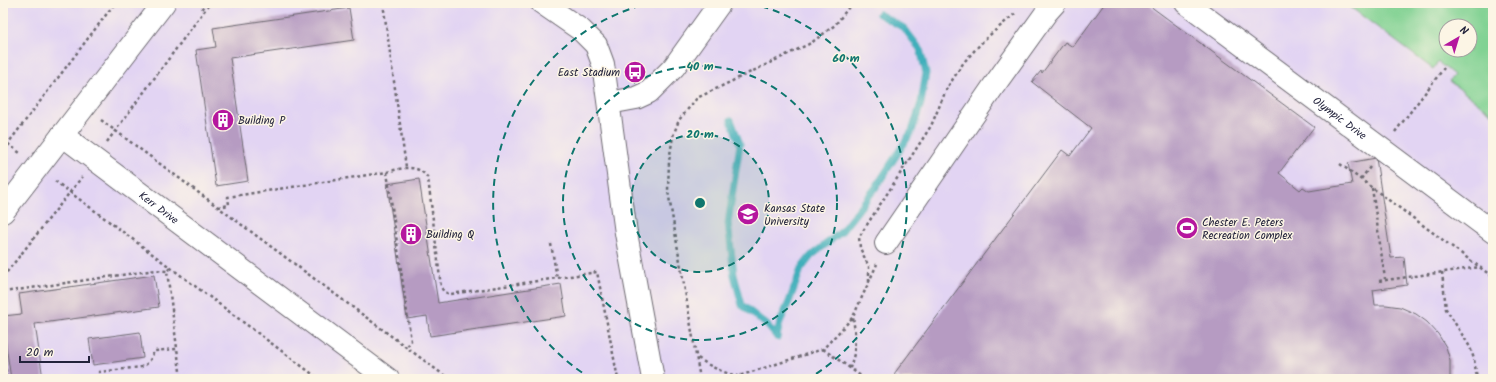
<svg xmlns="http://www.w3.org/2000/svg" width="1496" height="382" font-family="Kalam,sans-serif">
  <rect width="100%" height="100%" fill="#fcf5e5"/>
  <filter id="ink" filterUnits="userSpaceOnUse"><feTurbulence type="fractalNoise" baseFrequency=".025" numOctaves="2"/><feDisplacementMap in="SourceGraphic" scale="8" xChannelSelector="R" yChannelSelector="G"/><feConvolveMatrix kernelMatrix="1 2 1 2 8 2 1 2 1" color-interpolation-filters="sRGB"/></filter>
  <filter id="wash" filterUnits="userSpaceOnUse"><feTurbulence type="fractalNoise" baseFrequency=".012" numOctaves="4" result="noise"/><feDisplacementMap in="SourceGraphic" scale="16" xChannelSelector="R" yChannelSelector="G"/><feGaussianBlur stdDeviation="0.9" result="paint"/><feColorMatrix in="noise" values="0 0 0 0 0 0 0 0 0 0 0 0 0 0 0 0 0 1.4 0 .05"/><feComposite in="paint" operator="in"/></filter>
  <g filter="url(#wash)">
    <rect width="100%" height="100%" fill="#f5ead1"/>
    <path fill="#e2d4f3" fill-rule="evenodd" d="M3 3H1493V379H3ZM1446 26H1470V50H1446Z"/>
    <path fill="#81d293" stroke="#527a67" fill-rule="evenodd" d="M1345 3H1493V114L1449 81 1454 75 1438 62 1433 69ZM1446 26H1470V50H1446Z"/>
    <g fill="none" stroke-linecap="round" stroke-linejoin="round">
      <g stroke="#40afbb" stroke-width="7">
        <polyline points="731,120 740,144 728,223 734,275 742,305 767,325 777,337"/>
        <polyline points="777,337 780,322 789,302 801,269 811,256 841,232 876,187 912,131 921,103 926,73 920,49 904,28 879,14"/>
      </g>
    </g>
    <g id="blocks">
      <g fill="#b69bc2">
        <polygon points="1105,3 1146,3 1314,127 1279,173 1300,190 1303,187 1309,191 1352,184 1348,163 1376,158 1391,258 1404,257 1407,285 1373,290 1375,305 1386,305 1400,307 1416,314 1427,322 1438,334 1446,347 1450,360 1450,379 901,379 894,374 1062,150 1070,156 1091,128 1032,82 1041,71 1042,73 1065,42 1073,47"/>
        <polygon points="349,8 354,40 230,58 248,181 216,186 196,50 216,47 213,28"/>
        <polygon points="419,179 438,303 561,284 566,316 430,336 427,316 407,319 387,184"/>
        <polygon points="154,275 159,307 35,324 43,379 11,379 3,325 3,316 22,314 19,294"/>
        <polygon points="140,332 143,358 93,365 89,339"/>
      </g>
    </g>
  </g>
  <g filter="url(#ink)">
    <use href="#blocks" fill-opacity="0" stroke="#6c6870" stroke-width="1"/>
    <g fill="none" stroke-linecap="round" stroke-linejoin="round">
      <g stroke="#6c6870" stroke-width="24">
        <g id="minor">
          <polyline points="542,3 581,30 596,45 603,64 626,233 653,379"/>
          <path id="s1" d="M1186 3 1493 232"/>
          <polyline points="609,103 636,98 649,92 674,67 720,3"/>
          <path id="s2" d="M62 135 388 379"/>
          <polyline points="3,212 164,3"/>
          <polyline points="886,243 993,87 1046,13 1055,3"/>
        </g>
      </g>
      <g stroke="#6c6870" stroke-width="2.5" stroke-dasharray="3 3" stroke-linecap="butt">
        <polyline points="197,3 205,10"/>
        <polyline points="383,3 406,167"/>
        <polyline points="101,120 449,379"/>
        <polyline points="1395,132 1444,68"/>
        <polyline points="3,140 20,153"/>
        <polyline points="107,142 210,3"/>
        <polyline points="3,150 115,3"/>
        <polyline points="1340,164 1493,277"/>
        <polyline points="387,172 411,341 406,348"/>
        <polyline points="1361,179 1370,167"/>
        <polyline points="55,181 319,379"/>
        <polyline points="1372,188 1385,279"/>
        <path d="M218 207 229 205 228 197 387 172C402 168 417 163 428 178L441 287 444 292 451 294 597 272 618 379"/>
        <polyline points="551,244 557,278"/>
        <polyline points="170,268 167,271 181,379"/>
        <polyline points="1442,272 1446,309 1470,347 1474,359 1477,379"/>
        <polyline points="3,277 82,177"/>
        <polyline points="869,281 869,267 860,248 859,237 931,126 947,88 964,62 985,39 1017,12"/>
        <polyline points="1379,281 1480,267"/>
        <polyline points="3,292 156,270 167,271"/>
        <polyline points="3,345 7,379"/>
        <polyline points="823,349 850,368"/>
        <path d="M698 358C711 367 723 373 738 376"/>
        <path d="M100 379 99 372 141 367C149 364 151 359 154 351L177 349"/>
        <polyline points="700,379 668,191 669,161 673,136 679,120 697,98 811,43 835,25 852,3"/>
        <polyline points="736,379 739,376 823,349 853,317"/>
        <polyline points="865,379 850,368 854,354 855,333 853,317 877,264"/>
      </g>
      <use href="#minor" stroke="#fff" stroke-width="22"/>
    </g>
  </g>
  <circle cx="700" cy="203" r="69" fill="#0f766e" fill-opacity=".12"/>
  <g fill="none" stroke="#0f766e" stroke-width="2" stroke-dasharray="7 5">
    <circle cx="700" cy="203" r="69"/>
    <circle cx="700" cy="203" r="137"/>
    <path d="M592 379A206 206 0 0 1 650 3M750 3A206 206 0 0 1 808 379"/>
  </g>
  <defs>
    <g id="bus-disc" transform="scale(1.15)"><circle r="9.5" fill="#b5179e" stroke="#fcf5e5"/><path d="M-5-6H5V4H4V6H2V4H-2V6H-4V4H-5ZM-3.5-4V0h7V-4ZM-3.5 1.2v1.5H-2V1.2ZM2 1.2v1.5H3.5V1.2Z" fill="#fff"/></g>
    <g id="building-disc" transform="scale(1.15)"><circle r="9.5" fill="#b5179e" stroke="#fcf5e5"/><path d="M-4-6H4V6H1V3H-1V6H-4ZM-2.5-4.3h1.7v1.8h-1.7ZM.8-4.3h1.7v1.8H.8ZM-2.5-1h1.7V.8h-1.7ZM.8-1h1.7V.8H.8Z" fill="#fff"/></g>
    <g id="university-disc" transform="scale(1.15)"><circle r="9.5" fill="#b5179e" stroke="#fcf5e5"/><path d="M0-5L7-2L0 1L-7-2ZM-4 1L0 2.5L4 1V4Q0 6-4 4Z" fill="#fff"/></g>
    <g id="stadium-disc" transform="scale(1.15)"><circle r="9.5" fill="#b5179e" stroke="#fcf5e5"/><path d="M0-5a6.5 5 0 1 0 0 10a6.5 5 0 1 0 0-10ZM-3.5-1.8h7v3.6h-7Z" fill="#fff"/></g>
  </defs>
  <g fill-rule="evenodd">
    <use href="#bus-disc" x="635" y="72"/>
    <use href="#building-disc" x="223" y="120"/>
    <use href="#university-disc" x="748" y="214"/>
    <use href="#stadium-disc" x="1187" y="228"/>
    <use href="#building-disc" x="411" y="234"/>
  </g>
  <g text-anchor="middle" stroke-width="3" stroke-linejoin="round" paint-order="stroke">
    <g font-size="11" fill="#22223b" stroke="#fcf5e5" text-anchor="start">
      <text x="620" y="76" text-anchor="end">East Stadium</text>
      <text x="238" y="124">Building P</text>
      <text x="764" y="212">Kansas State<tspan x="764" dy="13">University</tspan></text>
      <text x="1202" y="226">Chester E. Peters<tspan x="1202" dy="13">Recreation Complex</tspan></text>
      <text x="426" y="238">Building Q</text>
    </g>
    <g font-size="11" fill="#22223b" stroke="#fcf5e5">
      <text dy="4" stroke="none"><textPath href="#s1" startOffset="192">Olympic Drive</textPath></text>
      <text dy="4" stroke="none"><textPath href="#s2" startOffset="121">Kerr Drive</textPath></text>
    </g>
  </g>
  <circle cx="700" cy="203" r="6" fill="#0f766e" stroke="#fcf5e5" stroke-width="2"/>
  <g font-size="12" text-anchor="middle" font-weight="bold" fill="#0f766e" stroke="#fcf5e5" stroke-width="3" stroke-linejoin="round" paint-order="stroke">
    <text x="846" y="62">60 m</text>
    <text x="700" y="70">40 m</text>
    <text x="700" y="138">20 m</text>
  </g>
  <rect width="1496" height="382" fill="none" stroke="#fcf5e5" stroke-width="16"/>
  <g transform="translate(1458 38) rotate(38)"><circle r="19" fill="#fcf5e5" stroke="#a5a1a1"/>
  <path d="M0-3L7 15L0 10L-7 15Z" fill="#b5179e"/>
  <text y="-6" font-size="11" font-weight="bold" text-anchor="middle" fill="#22223b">N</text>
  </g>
  <path d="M20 356v6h69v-6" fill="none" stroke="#22223b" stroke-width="2"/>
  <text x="26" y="356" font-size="12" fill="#22223b" stroke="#fcf5e5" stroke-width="3" paint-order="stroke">20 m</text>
</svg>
